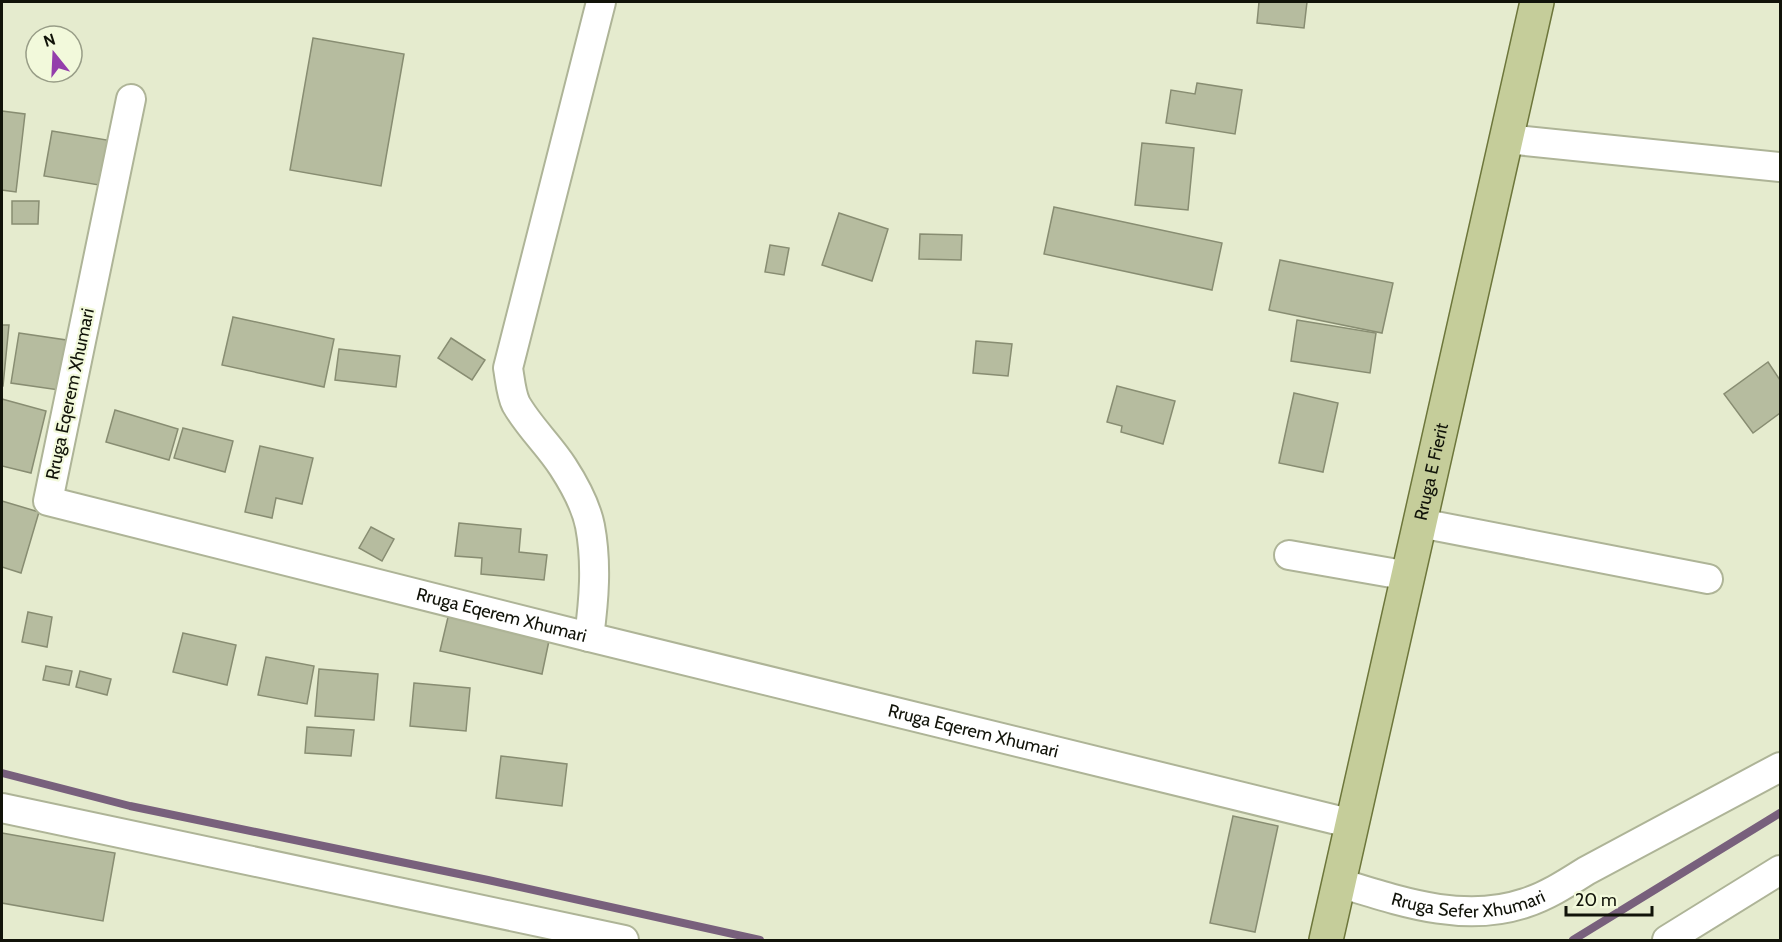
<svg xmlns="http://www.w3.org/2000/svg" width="1782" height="942" font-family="Cabin,sans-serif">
  <rect width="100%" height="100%" fill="#e5ebce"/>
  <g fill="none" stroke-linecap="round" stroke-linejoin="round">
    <g stroke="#78607c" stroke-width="8">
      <polyline points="2,773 130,806 488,880 760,940"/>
      <polyline points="1573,940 1780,813"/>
    </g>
  </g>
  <g fill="#b6bc9f" stroke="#888d72" stroke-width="1.5">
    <polygon points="1259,2 1307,2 1304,28 1257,23"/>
    <polygon points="313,38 404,54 381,186 290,170"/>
    <polygon points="1197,83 1242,90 1235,134 1166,123 1171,90 1195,94"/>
    <polygon points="2,111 25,114 16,192 2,190"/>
    <polygon points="52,131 113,141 105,186 44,176"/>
    <polygon points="1142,143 1194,148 1188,210 1135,205"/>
    <polygon points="12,201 39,201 38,224 12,224"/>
    <polygon points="1054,207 1222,243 1212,290 1044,254"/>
    <polygon points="839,213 888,229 872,281 822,265"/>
    <polygon points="920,234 962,235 961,260 919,259"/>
    <polygon points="770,245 789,248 784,275 765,272"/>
    <polygon points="1280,260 1393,283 1382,333 1269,310"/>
    <polygon points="233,317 334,339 324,387 222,365"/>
    <polygon points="1297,320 1376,333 1370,373 1291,361"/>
    <polygon points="2,325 9,325 3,386 2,386"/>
    <polygon points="19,333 73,341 66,391 11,383"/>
    <polygon points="451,338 485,360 472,380 438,358"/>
    <polygon points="976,341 1012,344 1008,376 973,373"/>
    <polygon points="339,349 400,356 396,387 335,380"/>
    <polygon points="1768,362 1780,380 1780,413 1753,433 1724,394"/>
    <polygon points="1117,386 1175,401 1163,444 1121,432 1122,426 1107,422"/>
    <polygon points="1294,393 1338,403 1323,472 1279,463"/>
    <polygon points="2,399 46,411 31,473 2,466"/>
    <polygon points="115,410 178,429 169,460 106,442"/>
    <polygon points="183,428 233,441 225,472 174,458"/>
    <polygon points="260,446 313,458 302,504 276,498 272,518 245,512"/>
    <polygon points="2,501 39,512 21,573 2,567"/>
    <polygon points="459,523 521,529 519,552 547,555 544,580 481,574 482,558 455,556"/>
    <polygon points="371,527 394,539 382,561 359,548"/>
    <polygon points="28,612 52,617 47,647 22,642"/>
    <polygon points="449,613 550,636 542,674 440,651"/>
    <polygon points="183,633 236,645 227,685 173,672"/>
    <polygon points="266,657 314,666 307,704 258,695"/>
    <polygon points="46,666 72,671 69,685 43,680"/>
    <polygon points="319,669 378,674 374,720 315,716"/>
    <polygon points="80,671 111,679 107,695 76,687"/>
    <polygon points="414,683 470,688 466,731 410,726"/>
    <polygon points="307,727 354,730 351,756 305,753"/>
    <polygon points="501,756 567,764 562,806 496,798"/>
    <polygon points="1233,816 1278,826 1255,932 1210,923"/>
    <polygon points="2,833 115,853 103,921 2,903"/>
  </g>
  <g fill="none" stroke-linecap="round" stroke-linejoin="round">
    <g stroke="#aeb497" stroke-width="32">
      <g id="minor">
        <path id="s1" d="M131 99 48 501 589 637 1353 824"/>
        <polyline points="1506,139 1780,167"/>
        <polyline points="1420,523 1708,579"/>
        <polyline points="1289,555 1409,576"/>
        <path d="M589 637C594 600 597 563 590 526 586 506 574 484 563 467 549 445 529 427 516 404 511 394 510 379 508 368L601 2"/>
        <polyline points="2,808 624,940"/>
        <path id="s2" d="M1340 883C1399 901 1463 924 1525 903 1547 896 1567 883 1586 871L1780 767"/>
        <polyline points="1667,940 1780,870"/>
      </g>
    </g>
    <g stroke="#6d763b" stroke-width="36">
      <g id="major">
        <path id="s3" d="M1326 940 1537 2"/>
      </g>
    </g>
    <use href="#minor" stroke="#fff" stroke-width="28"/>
    <use href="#major" stroke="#c5cd9a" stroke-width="33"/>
  </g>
  <g text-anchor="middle" stroke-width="4.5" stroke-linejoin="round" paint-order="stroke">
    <g font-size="18" fill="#111309" stroke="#f2f9db">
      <text transform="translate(70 394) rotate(-78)" y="6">Rruga Eqerem Xhumari</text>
      <text dy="6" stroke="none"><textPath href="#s3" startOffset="480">Rruga E Fierit</textPath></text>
      <text dy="6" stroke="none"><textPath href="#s1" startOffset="878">Rruga Eqerem Xhumari</textPath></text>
      <text dy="6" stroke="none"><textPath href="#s1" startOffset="1364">Rruga Eqerem Xhumari</textPath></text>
      <text dy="6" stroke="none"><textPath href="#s2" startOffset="132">Rruga Sefer Xhumari</textPath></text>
    </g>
  </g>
  <rect width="1782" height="942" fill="none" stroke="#111309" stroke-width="6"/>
  <g transform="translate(54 54) rotate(342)"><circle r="28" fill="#f2f9db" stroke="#989d87" stroke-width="1.5"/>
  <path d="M0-4.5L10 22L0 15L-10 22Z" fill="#943eab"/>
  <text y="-9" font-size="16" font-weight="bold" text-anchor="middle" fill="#111309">N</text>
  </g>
  <path d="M1566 906v9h86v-9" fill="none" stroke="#111309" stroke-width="3"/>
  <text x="1575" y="906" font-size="18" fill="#111309" stroke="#f2f9db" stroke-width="4.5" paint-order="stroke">20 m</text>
</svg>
